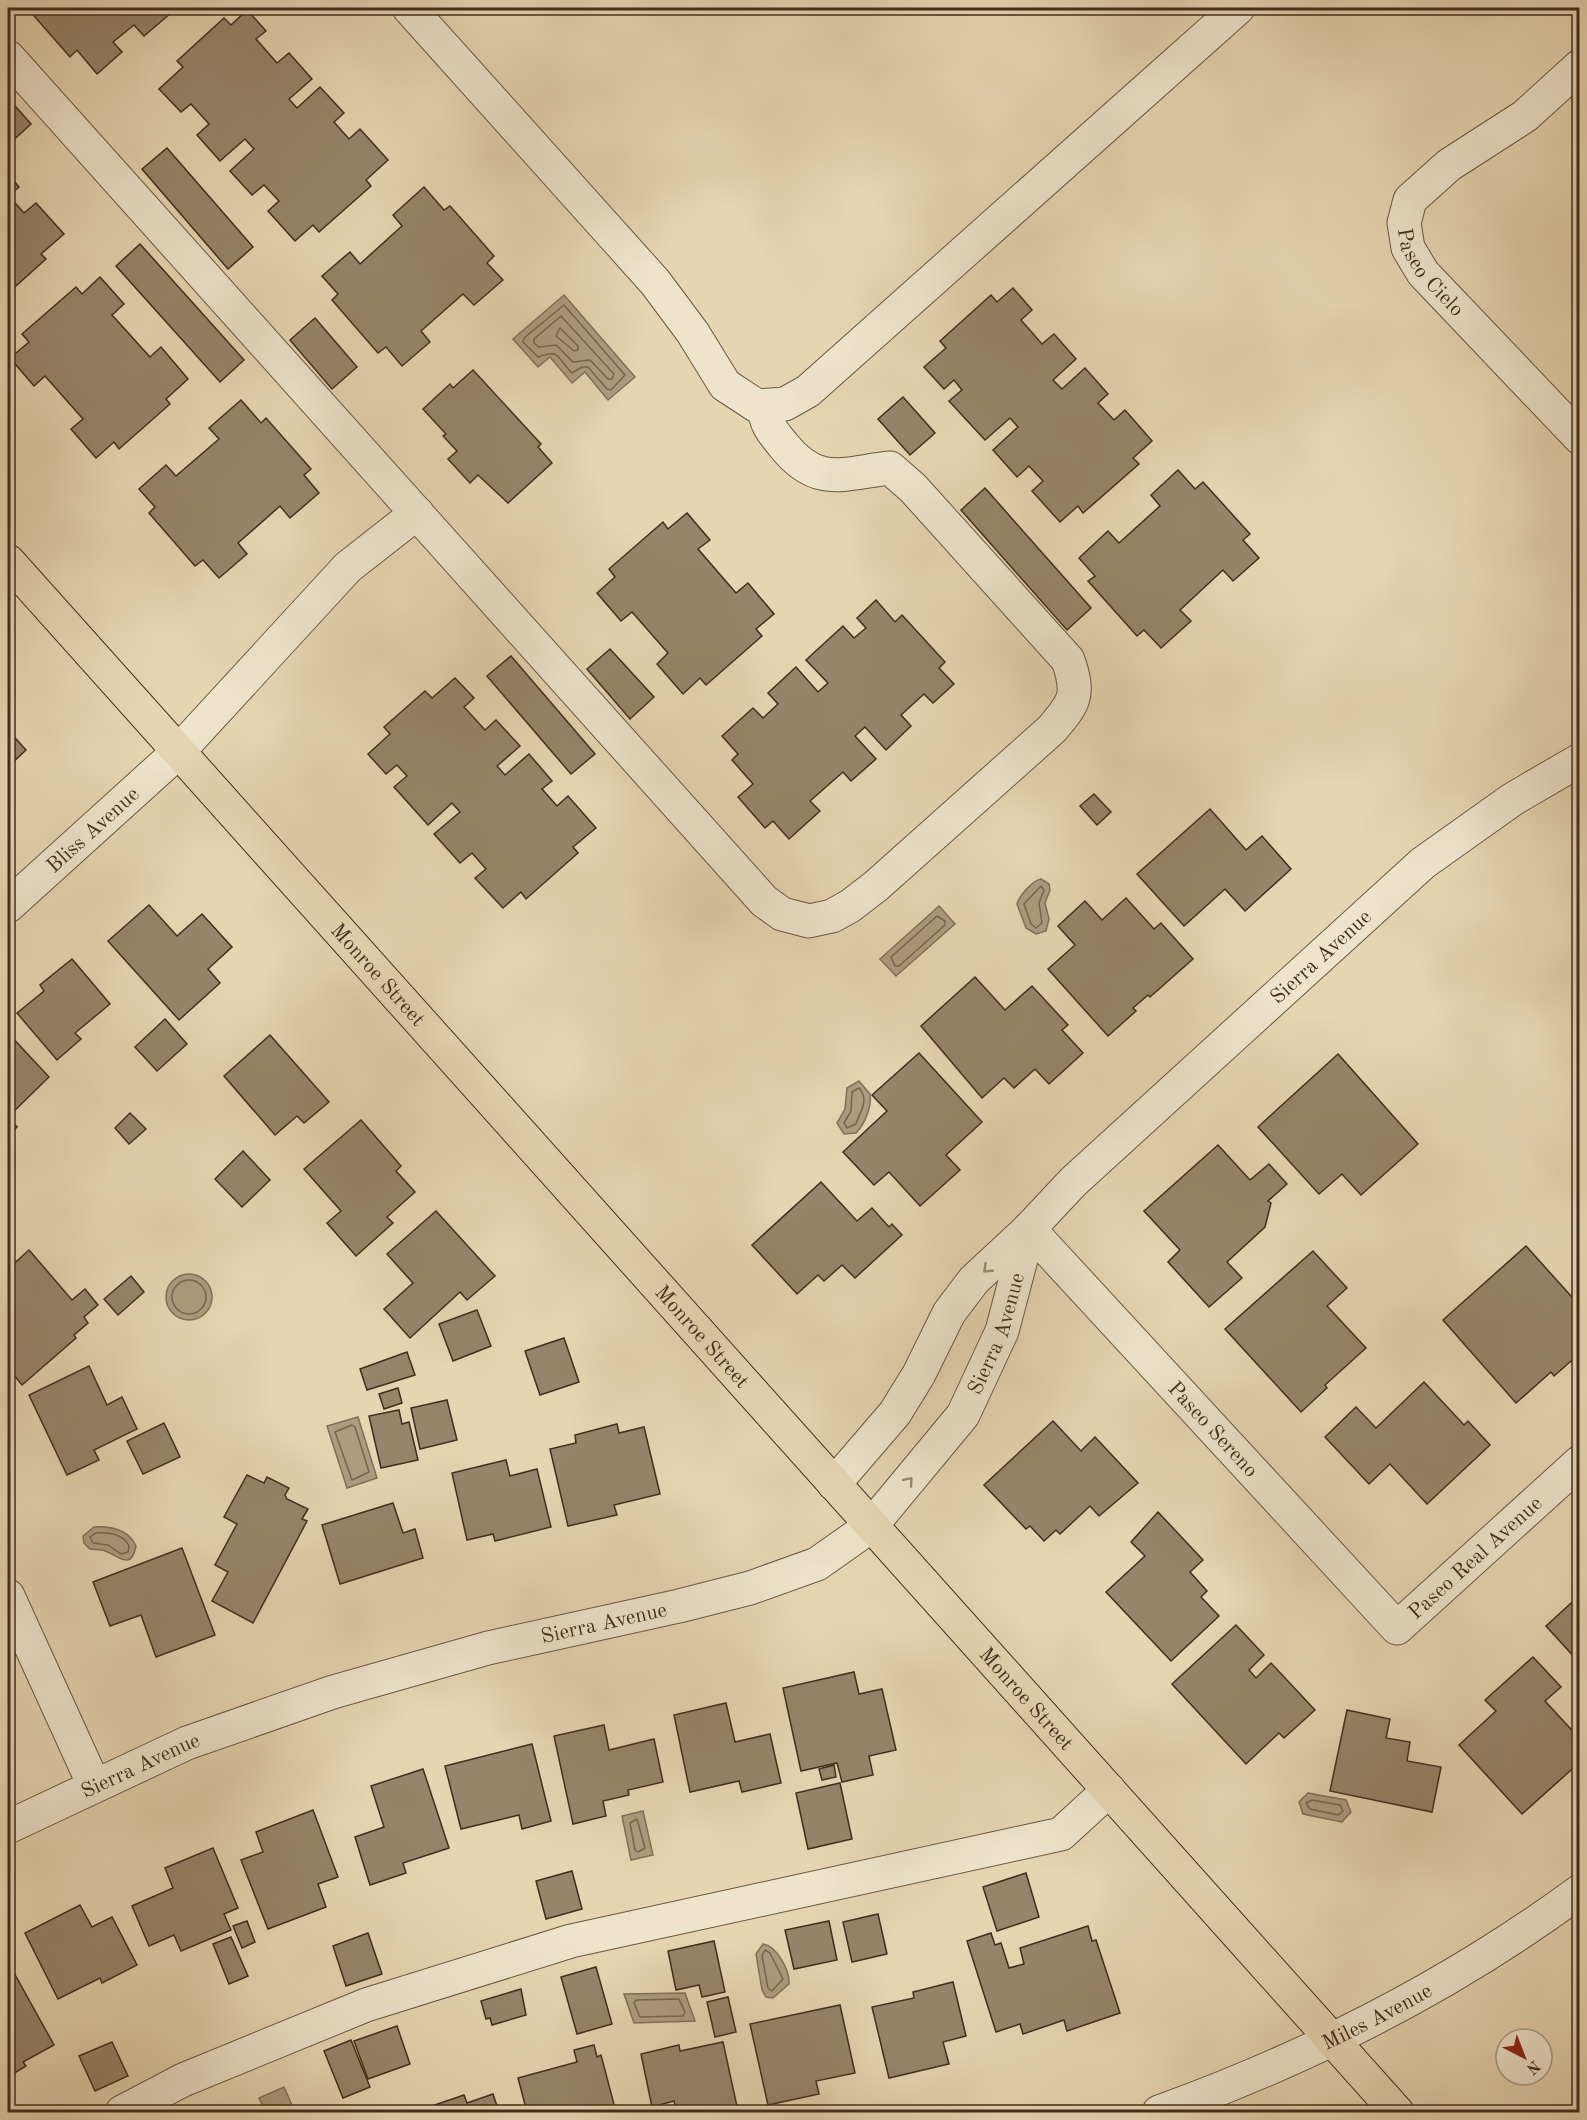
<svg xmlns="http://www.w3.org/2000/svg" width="1587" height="2120" font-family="'Old Standard TT',serif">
  <rect width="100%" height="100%" fill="#e5d5b1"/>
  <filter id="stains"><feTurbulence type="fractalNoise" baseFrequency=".00333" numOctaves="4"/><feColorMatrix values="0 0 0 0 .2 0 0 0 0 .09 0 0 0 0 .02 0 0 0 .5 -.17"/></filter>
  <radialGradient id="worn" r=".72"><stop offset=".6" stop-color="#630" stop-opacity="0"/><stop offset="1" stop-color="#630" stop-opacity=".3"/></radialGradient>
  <g fill="#ad9c7f" stroke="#817058" stroke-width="1.5">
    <polygon points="564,295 635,377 608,400 585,372 572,383 550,357 538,367 513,339"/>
    <path d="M1041 879 1049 884 1050 890 1045 903 1049 919 1046 931 1036 934 1026 928 1017 904C1020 895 1032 881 1041 879Z"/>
    <polygon points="939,906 955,924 896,976 880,959"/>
    <path d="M859 1081 870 1094C872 1106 865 1124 856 1133L844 1134 837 1123 845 1109 847 1088Z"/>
    <circle cx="189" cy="1297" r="23"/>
    <polygon points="358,1417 377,1478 347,1488 327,1426"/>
    <path d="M94 1527C111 1526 128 1529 136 1546 131 1572 118 1555 105 1551 101 1549 94 1550 90 1549L84 1543 83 1536Z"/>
    <polygon points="1308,1793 1346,1800 1351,1812 1342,1822 1303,1814 1299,1802"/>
    <polygon points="643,1811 653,1855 631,1860 622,1816"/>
    <path d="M763 1944C777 1946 790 1971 789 1984L773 1998 766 1997 762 1990 756 1954Z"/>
    <polygon points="685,1993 695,2021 634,2023 624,1994"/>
    <polygon points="284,2087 295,2112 266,2112 259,2098"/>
  </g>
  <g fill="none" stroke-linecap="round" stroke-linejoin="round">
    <g stroke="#76654e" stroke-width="1.5">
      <path d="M564 305 625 375 611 390 607 389 588 367H582L572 373C555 356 561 349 538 357L523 342 524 338Z"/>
      <polygon points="561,316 614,374 612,379 608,379 590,360 573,362 556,345 539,347 534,343 534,339"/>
      <polygon points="560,328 578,346 578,350 574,351 556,336"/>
      <polygon points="1041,886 1044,890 1039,903 1042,923 1036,928 1031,924 1024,904"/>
      <polygon points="937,916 945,921 945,925 899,966 895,966 891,957"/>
      <path d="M859 1088C870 1100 860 1111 856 1124L847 1128 844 1123 851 1111 852 1092Z"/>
      <circle cx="189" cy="1297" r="17"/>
      <polygon points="352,1425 355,1427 369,1472 352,1480 335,1432"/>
      <path d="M96 1533C109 1532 123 1534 129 1546L128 1552 121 1554 108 1545 93 1543 90 1537Z"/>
      <polygon points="1312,1800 1340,1805 1343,1811 1338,1815 1310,1809 1306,1803"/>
      <polygon points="637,1819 645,1848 638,1852 635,1850 630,1823"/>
      <polygon points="765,1950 770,1953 783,1979 772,1991 768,1988 762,1956"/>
      <polygon points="679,1999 685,2012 683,2016 640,2017 634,2003 636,2000"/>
    </g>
  </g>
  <g fill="#96856a" stroke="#402e1e" stroke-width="1.5">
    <polygon points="30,8 166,8 171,13 144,36 134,25 113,42 122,52 97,74 77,50 70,57 28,9"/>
    <polygon points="247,10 266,31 256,39 277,63 289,53 312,79 289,99 297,108 320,87 344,113 334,122 349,139 360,129 388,160 366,180 371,186 319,232 313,225 295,241 268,211 279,201 264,185 252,195 230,171 254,149 245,139 220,161 197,135 209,124 191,104 181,112 159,89 183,67 177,61 224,18 231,25"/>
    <polygon points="8,98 31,124 8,145"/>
    <polygon points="167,148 253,247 228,269 142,169"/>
    <polygon points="8,174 19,187 9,196 24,213 36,203 64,234 41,254 46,259 8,293"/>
    <polygon points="424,187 444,210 450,206 494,256 487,263 503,280 474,305 463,294 421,331 430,342 402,366 386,347 378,353 332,300 338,294 322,276 350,252 360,264 402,226 393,215"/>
    <polygon points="140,244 244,360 220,382 116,266"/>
    <polygon points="100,277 124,304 112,315 150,357 161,347 188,379 166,399 170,404 119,449 114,442 96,458 71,429 83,419 45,376 34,386 10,358 29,342 22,334 76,287 82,294"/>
    <polygon points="1013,288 1032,310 1021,320 1042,344 1054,334 1076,359 1053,380 1062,389 1085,368 1108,394 1098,403 1114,420 1125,410 1152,441 1133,458 1139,464 1083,513 1078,506 1060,522 1032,491 1043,481 1029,466 1017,477 993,450 1018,427 1010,418 985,440 949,401 962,390 954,380 944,389 924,367 946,348 940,341 991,295 997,302"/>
    <polygon points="315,318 357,367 332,389 290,340"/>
    <polygon points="473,370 541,444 538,447 552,463 508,503 478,475 470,483 448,459 457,451 443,436 446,434 423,409 450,384 453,388"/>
    <polygon points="903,397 935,433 910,455 878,419"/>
    <polygon points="241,400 261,423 266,418 311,469 304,475 319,493 290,518 280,506 238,543 247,554 219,578 203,560 195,566 149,513 155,507 139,489 166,465 176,476 219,439 209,428"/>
    <polygon points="1178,470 1195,489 1203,482 1250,534 1243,540 1259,558 1233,581 1223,570 1180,610 1191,621 1161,648 1144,630 1137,636 1088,581 1095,576 1079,558 1108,531 1119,543 1160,506 1151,495"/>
    <polygon points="985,488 1091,608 1067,630 961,510"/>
    <polygon points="687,513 710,540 698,549 736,593 748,583 774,614 756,629 762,636 706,685 700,678 683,694 657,664 668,653 632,612 621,621 597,593 615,577 609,569 663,522 668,529"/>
    <polygon points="876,600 895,622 902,615 945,662 939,668 954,684 933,703 924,694 901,715 911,726 886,750 865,727 855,736 876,759 851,781 843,772 810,801 820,811 789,839 773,821 765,828 738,797 753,784 732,760 738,754 722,736 753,708 763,718 778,704 768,693 796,667 818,692 828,683 806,660 843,626 854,638 866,628 857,618"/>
    <polygon points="610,649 654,697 630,719 587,669"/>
    <polygon points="511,656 595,754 571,774 487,676"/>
    <polygon points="455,678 474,698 464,707 485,730 496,720 520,746 497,766 505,775 529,754 552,781 542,789 557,806 568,796 596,828 573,847 578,853 526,899 521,892 503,908 475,878 486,869 472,853 460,863 434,834 460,812 452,803 428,825 394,787 407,776 397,765 386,774 368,754 390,734 384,727 425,691 432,698"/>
    <polygon points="8,730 26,750 8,767"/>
    <polygon points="1094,794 1111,812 1097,825 1080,806"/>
    <polygon points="1210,809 1246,850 1262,836 1291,869 1245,911 1225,889 1184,926 1137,874"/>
    <polygon points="1126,898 1154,929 1161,923 1193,959 1150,997 1148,995 1133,1008 1136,1011 1108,1036 1048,969 1075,945 1058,926 1085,901 1102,920"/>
    <polygon points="149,905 177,936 202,914 232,947 208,969 220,983 179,1020 108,941"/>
    <polygon points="72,959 110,1004 75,1033 81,1039 57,1060 17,1013 44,991 40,985"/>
    <polygon points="975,977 1005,1010 1032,986 1068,1025 1062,1030 1083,1053 1049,1084 1035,1069 1014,1088 1004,1078 982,1098 921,1026"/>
    <polygon points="165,1019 187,1044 157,1071 135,1047"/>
    <polygon points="8,1033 49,1077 8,1117 17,1127 8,1136"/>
    <polygon points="270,1035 329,1102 304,1123 297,1116 275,1135 224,1076"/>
    <polygon points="919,1053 982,1122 946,1155 960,1170 920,1206 889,1172 874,1185 843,1152 887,1111 872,1095"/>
    <polygon points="1338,1054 1418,1144 1361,1195 1342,1174 1319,1194 1258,1127"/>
    <polygon points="130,1113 146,1129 129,1144 115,1128"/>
    <polygon points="361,1120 401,1166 396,1171 415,1192 387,1217 393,1223 356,1256 327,1223 341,1211 304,1169"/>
    <polygon points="1218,1145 1250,1180 1269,1164 1287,1184 1268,1201 1271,1203 1265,1227 1227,1262 1242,1278 1209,1307 1168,1262 1180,1250 1144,1211"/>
    <polygon points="243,1151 270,1180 242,1207 215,1179"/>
    <polygon points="821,1182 857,1221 872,1208 889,1227 892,1224 902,1235 855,1278 842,1265 824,1281 818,1275 797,1294 752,1245"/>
    <polygon points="436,1211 495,1276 467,1300 460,1292 410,1338 384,1309 413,1283 387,1254"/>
    <polygon points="1526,1246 1580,1306 1580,1346 1575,1350 1579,1354 1554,1376 1551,1372 1516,1403 1443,1320"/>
    <polygon points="29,1250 72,1300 85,1289 98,1305 84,1317 88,1323 74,1335 76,1338 22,1385 8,1368 8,1269"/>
    <polygon points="1313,1251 1347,1288 1327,1306 1366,1348 1325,1385 1327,1388 1301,1412 1225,1329"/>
    <polygon points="131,1276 144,1292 118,1315 104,1299"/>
    <polygon points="477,1310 491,1346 453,1361 439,1324"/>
    <polygon points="564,1338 579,1382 540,1395 525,1351"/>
    <polygon points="407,1352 415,1375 367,1390 360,1369"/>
    <polygon points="89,1366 107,1405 122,1397 137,1429 94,1450 99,1460 67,1475 29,1395"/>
    <polygon points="1424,1382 1464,1425 1468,1421 1490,1445 1427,1504 1390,1464 1369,1484 1325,1437 1356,1407 1376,1428"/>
    <polygon points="398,1388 402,1403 384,1409 379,1394"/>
    <polygon points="447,1400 457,1440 420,1449 411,1408"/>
    <polygon points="399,1410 402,1424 409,1422 418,1460 381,1468 369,1416"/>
    <polygon points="1053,1421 1081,1451 1095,1437 1138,1483 1099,1516 1090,1506 1060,1534 1056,1530 1044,1541 1030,1526 1026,1529 984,1485"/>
    <polygon points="164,1423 180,1457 143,1474 127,1441"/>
    <polygon points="617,1424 619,1433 644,1427 660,1494 614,1505 617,1515 568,1526 550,1449 576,1443 575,1435"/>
    <polygon points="506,1460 510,1476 537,1469 551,1527 495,1541 493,1534 467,1540 452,1473"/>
    <polygon points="247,1475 264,1483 267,1477 289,1488 285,1495 287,1499 308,1509 302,1519 307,1521 253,1623 212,1601 228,1572 215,1565 237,1524 224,1517"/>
    <polygon points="393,1503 403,1533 415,1529 423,1558 340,1584 322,1525"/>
    <polygon points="1158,1512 1203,1560 1190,1572 1207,1591 1201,1597 1219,1616 1171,1661 1106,1592 1145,1556 1131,1542"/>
    <polygon points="182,1548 215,1635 156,1657 141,1615 110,1626 93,1582"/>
    <polygon points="1580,1595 1580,1656 1576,1659 1546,1626"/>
    <polygon points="1236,1625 1264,1655 1249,1670 1256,1678 1271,1663 1315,1710 1284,1738 1279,1733 1246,1764 1172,1684"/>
    <polygon points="1533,1657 1561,1687 1545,1701 1580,1739 1580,1762 1522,1814 1459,1745 1496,1711 1485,1700"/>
    <polygon points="854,1672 859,1694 882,1689 896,1750 869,1756 873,1775 842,1782 837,1763 801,1771 783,1688"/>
    <polygon points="726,1703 735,1742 770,1734 781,1783 742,1792 739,1781 690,1792 674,1715"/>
    <polygon points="1347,1710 1390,1719 1386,1738 1410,1742 1407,1761 1441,1767 1432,1812 1330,1791"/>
    <polygon points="604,1725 609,1750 654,1739 663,1782 628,1790 629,1795 603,1801 606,1816 573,1824 554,1736"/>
    <polygon points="532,1744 551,1821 522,1829 519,1815 461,1829 445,1766"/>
    <polygon points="834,1765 836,1777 822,1780 819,1769"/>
    <polygon points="423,1769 449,1848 403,1863 406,1873 370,1885 355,1837 384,1827 371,1786"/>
    <polygon points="840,1783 852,1839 808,1849 796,1793"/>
    <polygon points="313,1810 338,1877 318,1884 326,1907 268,1929 241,1860 263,1852 256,1832"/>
    <polygon points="213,1848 238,1908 224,1914 231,1930 181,1951 174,1935 149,1946 132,1906 173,1888 165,1868"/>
    <polygon points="572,1871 582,1909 546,1919 536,1881"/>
    <polygon points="1026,1873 1039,1917 997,1931 983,1887"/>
    <polygon points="80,1905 92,1927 112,1917 137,1965 102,1983 100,1978 58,1999 25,1933"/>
    <polygon points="878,1914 887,1954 852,1962 843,1922"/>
    <polygon points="247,1921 255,1942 242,1948 233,1926"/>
    <polygon points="829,1921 837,1960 794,1969 785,1930"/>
    <polygon points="1088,1926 1092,1941 1096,1940 1120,2013 1067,2031 1064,2020 1023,2034 1020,2024 996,2032 967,1941 991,1933 995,1945 1001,1943 1009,1968 1024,1964 1020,1948"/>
    <polygon points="368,1933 382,1974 346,1986 333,1946"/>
    <polygon points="231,1937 248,1976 229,1984 213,1944"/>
    <polygon points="714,1941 725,1992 702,1997 699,1985 676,1990 668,1951"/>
    <polygon points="8,1962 54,2045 23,2062 26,2066 8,2077"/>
    <polygon points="596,1967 612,2024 577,2034 561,1977"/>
    <polygon points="953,1982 966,2036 943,2042 949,2064 889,2078 872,2007 914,1998 913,1992"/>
    <polygon points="521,1989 526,2015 492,2025 490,2018 486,2019 481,2001"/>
    <polygon points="728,1997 736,2032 715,2037 707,2002"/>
    <polygon points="840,2005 855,2073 816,2081 819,2094 768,2105 750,2024"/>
    <polygon points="397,2026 410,2064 368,2079 354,2041"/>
    <polygon points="351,2040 370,2087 343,2098 324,2051"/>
    <polygon points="112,2042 128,2076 95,2091 79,2056"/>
    <polygon points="723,2042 738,2111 677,2112 674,2101 652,2107 641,2054 679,2045 680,2051"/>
    <polygon points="594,2045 597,2057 601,2055 616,2112 527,2112 518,2078 577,2062 574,2050"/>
    <polygon points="493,2094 499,2112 428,2112 426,2108 464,2095 467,2103"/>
  </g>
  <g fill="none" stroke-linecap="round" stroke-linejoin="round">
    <g stroke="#695843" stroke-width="35">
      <g id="minor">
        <polyline points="409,8 655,282 693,333 725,385 757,406 785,404 808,391 1238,8"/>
        <path d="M8 57 764 901 782 914 809 921 832 916 850 906 876 886 1052 729C1075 702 1080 695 1068 660L913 488 890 468C843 473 818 488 784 446 772 431 766 426 764 406"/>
        <path id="s1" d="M1580 66 1525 116 1449 165 1410 200 1404 223 1408 248 1423 273 1580 438"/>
        <path id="s2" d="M8 906 177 753 348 567 417 513"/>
        <path id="s3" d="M1029 1229 1397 1628 1580 1462"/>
        <path id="s4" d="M834 1484 895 1413 919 1374 949 1313 974 1280 1029 1229 1073 1182 1423 863 1513 799 1580 760"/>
        <polyline points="8,1596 94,1785"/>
        <path id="s5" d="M8 1827 187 1743 333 1692 488 1648 679 1606 750 1588 817 1564 871 1526 963 1415 1002 1331 1029 1229"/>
        <polyline points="122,2112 183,2080 366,2005 571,1941 1061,1834 1109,1790"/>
        <path id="s6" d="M1159 2112C1311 2057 1450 1987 1580 1891"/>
      </g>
    </g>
    <g stroke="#402e1e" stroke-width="35">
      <g id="major">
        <path id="s7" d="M8 561 1397 2112"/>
      </g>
    </g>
    <use href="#minor" stroke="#eee4cc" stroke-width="33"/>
    <use href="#major" stroke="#e5d5b1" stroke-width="33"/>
  </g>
  <defs><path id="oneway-chevron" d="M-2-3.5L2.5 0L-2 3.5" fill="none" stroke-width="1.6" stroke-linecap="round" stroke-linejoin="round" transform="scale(1.5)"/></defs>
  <g stroke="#978975">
    <use href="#oneway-chevron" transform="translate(987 1269) rotate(137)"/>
    <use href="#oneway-chevron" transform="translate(909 1481) rotate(-50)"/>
  </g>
  <g text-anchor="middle" stroke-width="5" stroke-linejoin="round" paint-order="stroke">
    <g font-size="21" fill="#402e1e" stroke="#eee4cc">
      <text dy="7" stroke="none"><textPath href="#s1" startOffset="298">Paseo Cielo</textPath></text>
      <text dy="7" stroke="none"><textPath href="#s2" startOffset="114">Bliss Avenue</textPath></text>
      <text dy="7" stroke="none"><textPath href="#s4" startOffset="723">Sierra Avenue</textPath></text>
      <text dy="7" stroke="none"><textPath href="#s7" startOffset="555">Monroe Street</textPath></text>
      <text dy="7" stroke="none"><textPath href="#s5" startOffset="1152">Sierra Avenue</textPath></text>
      <text dy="7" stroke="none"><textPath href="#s7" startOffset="1041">Monroe Street</textPath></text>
      <text dy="7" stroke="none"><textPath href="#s3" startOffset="272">Paseo Sereno</textPath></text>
      <text dy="7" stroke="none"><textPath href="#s3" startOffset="648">Paseo Real Avenue</textPath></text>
      <text dy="7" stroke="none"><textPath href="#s5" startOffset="632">Sierra Avenue</textPath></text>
      <text dy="7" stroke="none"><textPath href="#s7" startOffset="1527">Monroe Street</textPath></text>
      <text dy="7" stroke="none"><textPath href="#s5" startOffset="146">Sierra Avenue</textPath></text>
      <text dy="7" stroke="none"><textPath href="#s6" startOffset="238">Miles Avenue</textPath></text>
    </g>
  </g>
  <rect width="1587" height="2120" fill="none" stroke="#e5d5b1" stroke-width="30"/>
  <rect x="9" y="9" width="1569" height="2102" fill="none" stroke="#402e1e" stroke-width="3"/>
  <rect x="15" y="15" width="1557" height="2090" fill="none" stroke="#402e1e" stroke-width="1.5"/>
  <g transform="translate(1524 2057) rotate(138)"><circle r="28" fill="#eee4cc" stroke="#a89b86" stroke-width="1.5"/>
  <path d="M0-4.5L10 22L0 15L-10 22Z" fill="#8f2418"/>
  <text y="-9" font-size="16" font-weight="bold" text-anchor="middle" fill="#402e1e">N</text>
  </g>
  <rect width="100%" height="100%" filter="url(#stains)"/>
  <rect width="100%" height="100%" fill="url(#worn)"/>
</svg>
